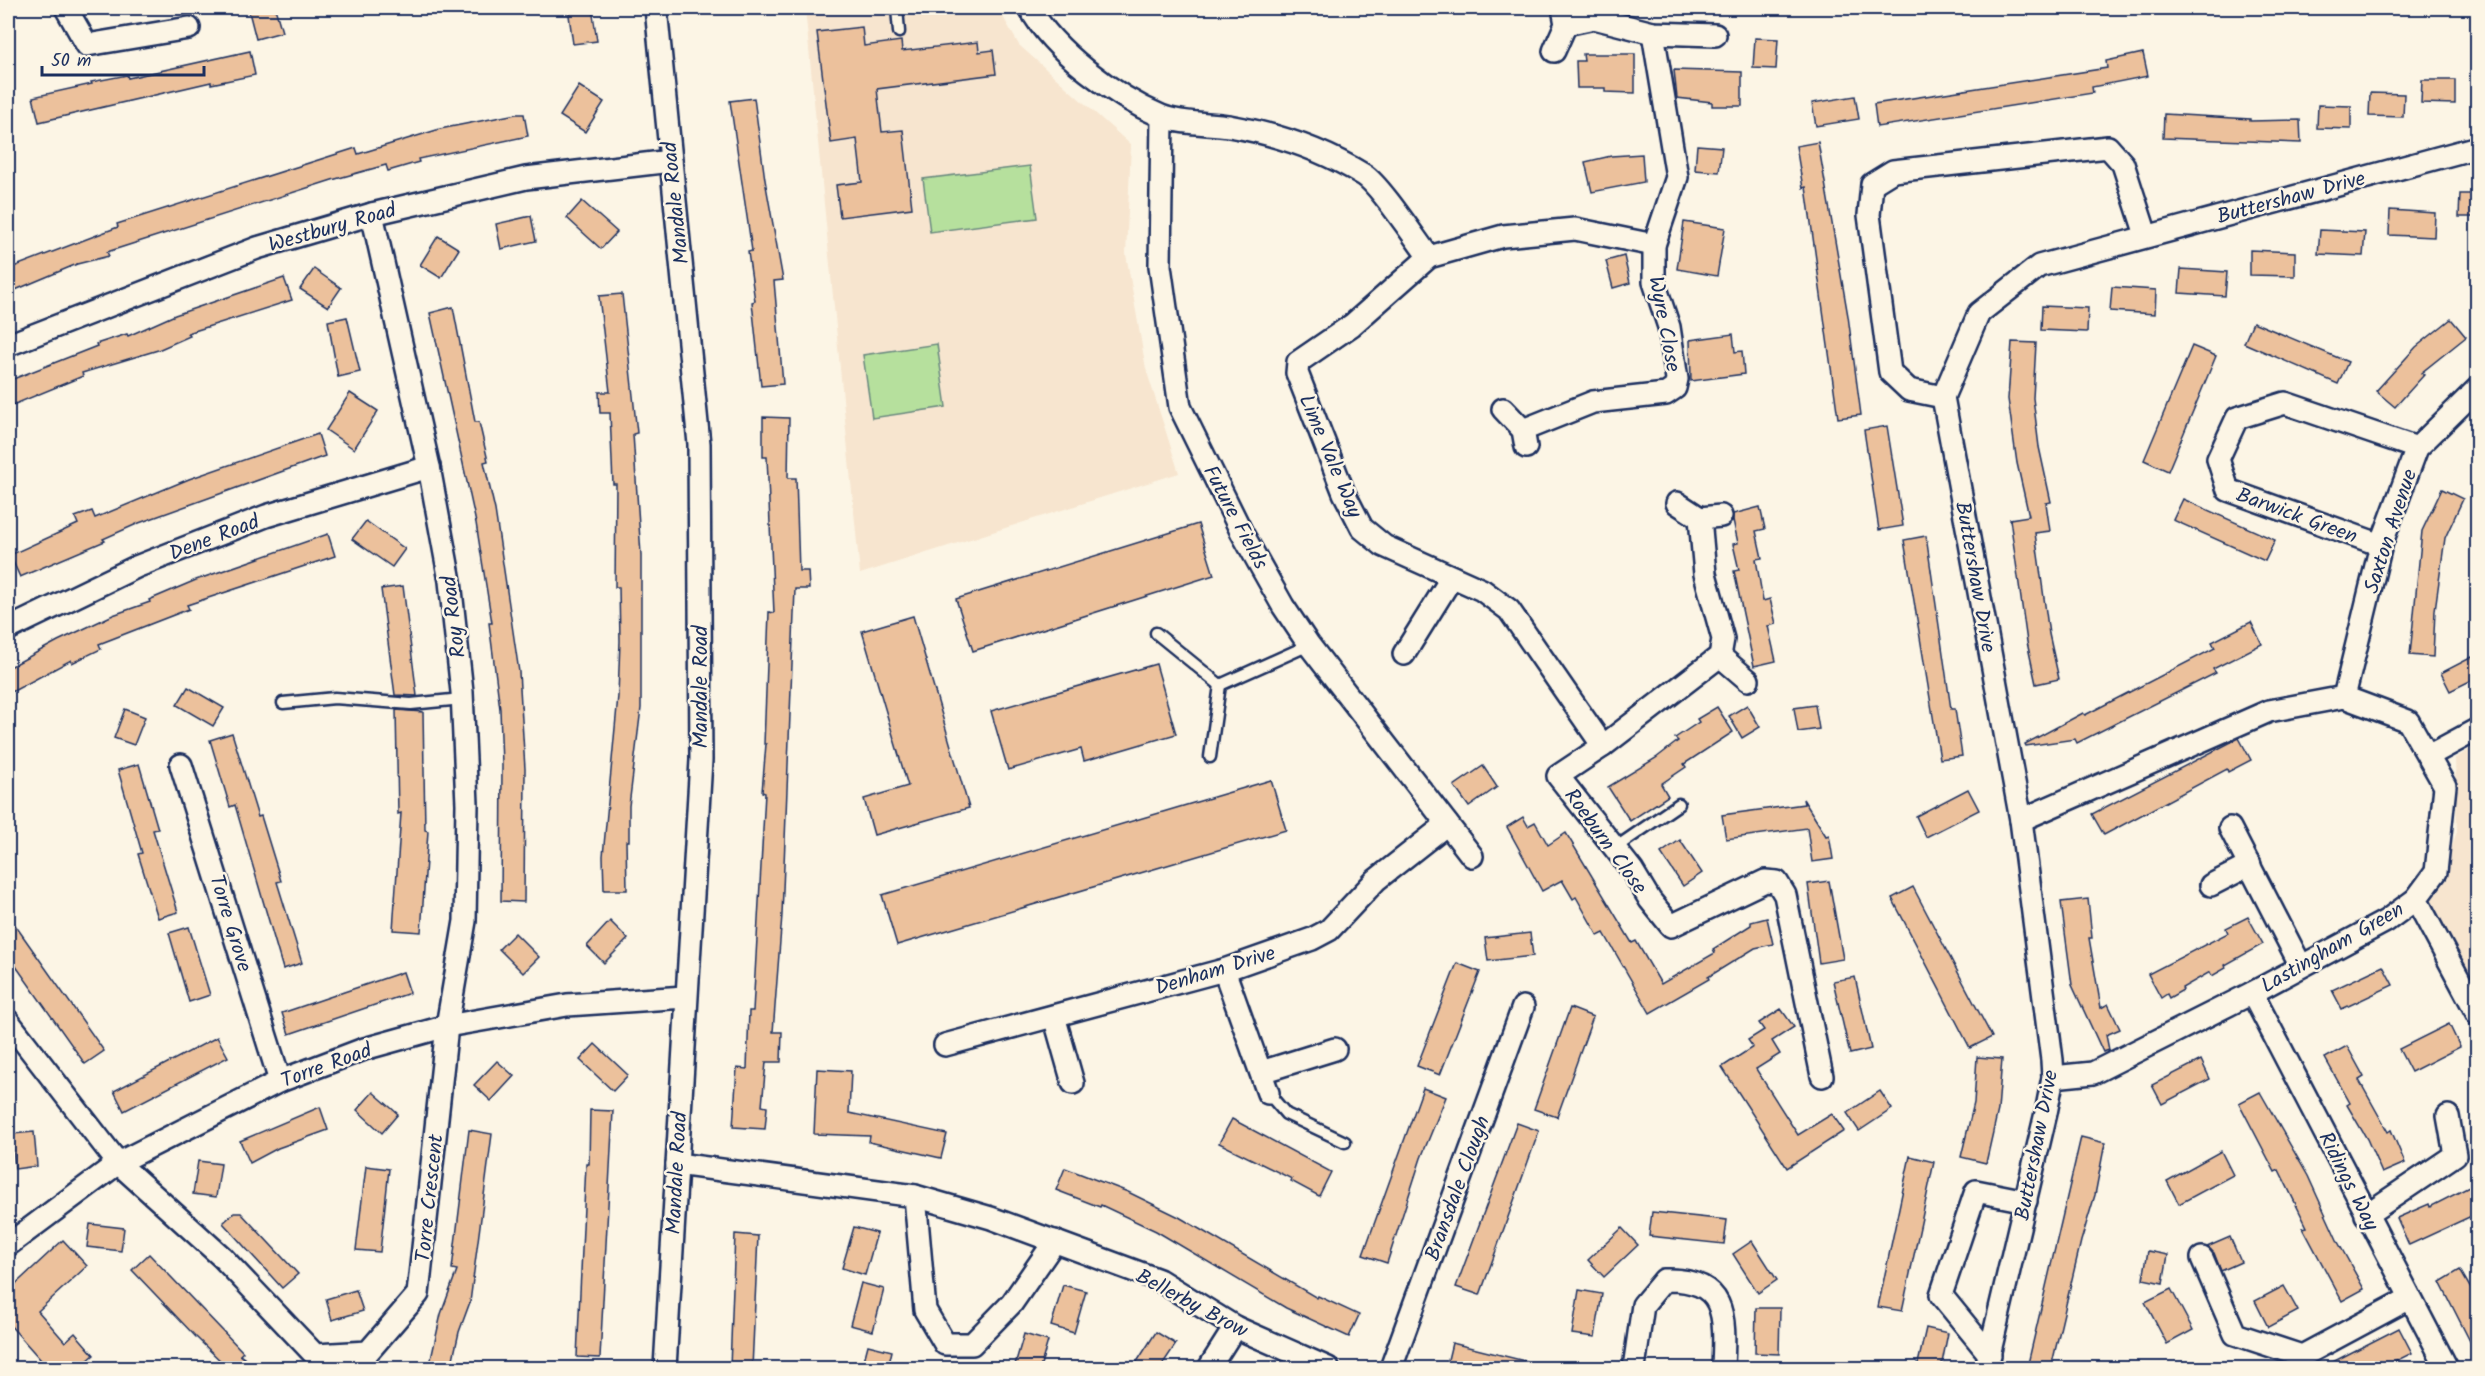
<svg xmlns="http://www.w3.org/2000/svg" width="2485" height="1376" font-family="Kalam,sans-serif">
  <rect width="100%" height="100%" fill="#fcf5e5"/>
  <filter id="ink" filterUnits="userSpaceOnUse"><feTurbulence type="fractalNoise" baseFrequency=".0167" numOctaves="2"/><feDisplacementMap in="SourceGraphic" scale="12" xChannelSelector="R" yChannelSelector="G"/><feConvolveMatrix kernelMatrix="1 2 1 2 8 2 1 2 1" color-interpolation-filters="sRGB"/></filter>
  <g filter="url(#ink)">
    <g fill="#f7e5cf">
      <polygon points="805,8 998,8 1019,45 1131,145 1126,254 1146,369 1179,473 860,574"/>
      <polygon points="2477,746 2477,992 2431,900 2457,832 2455,758"/>
    </g>
    <g fill="#b6e09d" stroke="#68887e" stroke-width="1.5">
      <polygon points="1030,166 1037,218 930,232 923,179"/>
      <polygon points="937,344 946,407 872,418 863,355"/>
    </g>
    <g fill="#ecc19c" stroke="#1b2f5e" stroke-width="1.5">
      <polygon points="248,8 275,8 282,32 256,39"/>
      <polygon points="568,8 592,8 597,41 573,44"/>
      <polygon points="862,27 864,46 901,41 902,51 978,42 979,52 993,50 996,74 877,89 882,132 903,130 912,208 840,217 836,185 862,182 857,139 831,143 817,32"/>
      <polygon points="1755,38 1778,39 1776,69 1753,68"/>
      <polygon points="250,51 255,75 211,84 211,82 39,122 33,97 92,84 91,82 127,75 128,78"/>
      <polygon points="2143,53 2148,76 2092,87 2093,93 1877,127 1874,104 2107,68 2106,61"/>
      <polygon points="1583,54 1635,54 1635,93 1605,92 1605,88 1577,88 1576,61 1584,61"/>
      <polygon points="1674,70 1742,72 1742,106 1712,106 1712,102 1677,98"/>
      <polygon points="2422,80 2455,80 2455,104 2421,103"/>
      <polygon points="579,86 604,102 585,132 560,116"/>
      <polygon points="2370,93 2404,94 2403,117 2369,116"/>
      <polygon points="1855,96 1859,119 1816,126 1812,103"/>
      <polygon points="754,98 765,180 783,280 774,281 783,384 761,386 752,302 755,301 748,252 752,251 730,101"/>
      <polygon points="2318,105 2351,106 2351,129 2317,128"/>
      <polygon points="516,114 524,114 528,136 418,159 419,162 388,171 386,165 332,180 107,252 109,256 77,264 8,293 8,269 118,227 117,224 356,148 358,154 440,129"/>
      <polygon points="2164,114 2250,119 2250,121 2300,120 2301,143 2163,138"/>
      <polygon points="1818,142 1848,316 1861,415 1838,418 1806,187 1803,188 1796,146"/>
      <polygon points="1697,145 1722,147 1719,172 1695,170"/>
      <polygon points="1642,154 1644,182 1592,192 1585,162 1611,156"/>
      <polygon points="2460,194 2478,194 2478,217 2459,217"/>
      <polygon points="582,201 617,232 601,249 567,218"/>
      <polygon points="2390,210 2435,213 2434,237 2389,235"/>
      <polygon points="531,216 536,241 501,249 496,224"/>
      <polygon points="1684,222 1725,228 1717,276 1677,269"/>
      <polygon points="2320,230 2365,232 2363,256 2318,254"/>
      <polygon points="438,236 459,249 441,278 420,265"/>
      <polygon points="2250,250 2295,252 2295,276 2250,275"/>
      <polygon points="1624,256 1630,283 1613,288 1606,261"/>
      <polygon points="314,269 341,288 328,307 300,289"/>
      <polygon points="2181,269 2227,272 2225,296 2179,293"/>
      <polygon points="284,278 292,300 188,333 190,336 158,350 82,373 83,376 8,407 8,381 97,346 96,344 127,334 128,336 175,315"/>
      <polygon points="2112,287 2156,290 2155,314 2110,311"/>
      <polygon points="622,294 637,433 633,434 641,555 641,708 629,806 629,841 626,841 627,890 604,890 603,856 618,696 620,641 619,587 615,587 616,484 613,484 610,413 600,413 599,392 610,392 599,296"/>
      <polygon points="2042,306 2088,308 2087,332 2041,330"/>
      <polygon points="453,307 475,422 479,422 488,461 484,462 495,510 519,672 525,769 524,902 501,901 502,765 500,709 489,623 492,623 476,523 430,313"/>
      <polygon points="347,317 360,372 338,377 328,321"/>
      <polygon points="2451,319 2466,337 2421,373 2424,375 2395,407 2376,391 2416,347"/>
      <polygon points="2253,322 2348,362 2338,384 2244,343"/>
      <polygon points="1733,334 1735,352 1742,351 1744,374 1691,381 1690,340"/>
      <polygon points="2012,342 2036,343 2033,398 2039,447 2051,502 2046,503 2050,531 2035,533 2049,634 2059,679 2036,684 2027,642 2010,519 2029,516 2017,463 2008,399"/>
      <polygon points="2192,346 2216,356 2168,471 2144,460"/>
      <polygon points="350,393 378,411 354,449 326,430"/>
      <polygon points="763,417 789,418 788,478 796,478 799,571 808,571 809,589 795,589 782,915 773,1032 782,1032 781,1062 766,1062 762,1106 767,1107 765,1129 733,1127 737,1068 747,1069 749,1011 753,1011 765,793 762,792 766,744 764,744 769,612 774,613 767,457 763,457"/>
      <polygon points="1887,426 1903,526 1879,530 1864,430"/>
      <polygon points="318,434 325,456 139,523 103,539 105,541 20,577 10,555 78,524 75,517 92,511 95,518 189,479"/>
      <polygon points="2442,489 2463,499 2445,538 2435,610 2433,657 2410,655 2422,531"/>
      <polygon points="2183,499 2275,540 2265,561 2173,520"/>
      <polygon points="1760,507 1765,529 1756,531 1762,558 1756,559 1763,601 1770,599 1776,624 1768,626 1776,661 1754,666 1734,571 1739,570 1733,544 1738,543 1733,520 1733,514"/>
      <polygon points="366,521 405,549 392,567 352,539"/>
      <polygon points="1198,524 1214,575 973,651 956,599"/>
      <polygon points="328,534 335,556 187,605 189,609 99,644 101,649 72,663 71,660 8,694 8,668 58,641 113,615 150,602 149,600 196,580"/>
      <polygon points="1926,536 1951,709 1955,709 1962,756 1940,759 1904,540"/>
      <polygon points="403,586 417,696 395,695 381,589"/>
      <polygon points="913,616 969,808 874,835 864,799 908,786 862,631"/>
      <polygon points="2251,622 2262,644 2213,669 2216,673 2077,743 2075,739 2026,746 2025,744 2083,713 2085,715 2215,648 2212,642"/>
      <polygon points="2478,654 2478,677 2450,691 2441,673"/>
      <polygon points="1156,664 1176,734 1084,761 1081,749 1008,770 991,711"/>
      <polygon points="188,687 224,708 213,726 177,705"/>
      <polygon points="1747,705 1760,727 1742,738 1729,716"/>
      <polygon points="1815,705 1819,729 1798,732 1794,708"/>
      <polygon points="1717,707 1733,732 1684,764 1686,767 1661,784 1668,796 1630,821 1608,787 1656,758 1678,741 1675,738 1699,722 1697,719"/>
      <polygon points="125,709 145,717 134,745 114,738"/>
      <polygon points="396,710 423,712 425,830 428,831 421,932 393,930 401,813 398,814"/>
      <polygon points="232,733 258,817 261,816 281,881 277,882 302,963 283,969 235,805 230,807 210,740"/>
      <polygon points="2239,738 2251,760 2228,772 2227,769 2104,835 2092,814"/>
      <polygon points="139,764 158,829 153,830 178,912 158,918 138,854 142,853 118,770"/>
      <polygon points="1483,766 1497,787 1469,807 1454,786"/>
      <polygon points="1271,780 1286,830 897,945 882,895"/>
      <polygon points="1968,789 1979,810 1926,837 1916,816"/>
      <polygon points="1803,799 1826,836 1829,835 1833,859 1812,862 1807,828 1726,839 1722,815 1804,804"/>
      <polygon points="1523,817 1528,826 1535,822 1548,845 1566,833 1632,943 1636,941 1661,984 1715,953 1713,949 1751,925 1751,922 1767,918 1773,944 1755,948 1708,977 1709,979 1650,1013 1604,933 1598,936 1576,897 1573,899 1562,880 1542,891 1507,827"/>
      <polygon points="1680,840 1702,873 1683,886 1661,853"/>
      <polygon points="1829,881 1843,959 1819,963 1808,884"/>
      <polygon points="1913,887 1992,1037 1970,1048 1892,898"/>
      <polygon points="2088,899 2092,938 2089,938 2101,1008 2108,1004 2120,1029 2106,1035 2109,1050 2103,1052 2072,985 2061,902"/>
      <polygon points="8,915 104,1051 85,1064 8,955"/>
      <polygon points="2248,917 2263,944 2225,965 2226,968 2212,976 2210,972 2182,988 2183,990 2169,998 2167,994 2161,998 2148,974 2228,933 2226,928"/>
      <polygon points="610,921 628,939 604,963 587,946"/>
      <polygon points="189,927 210,995 189,1002 169,933"/>
      <polygon points="515,933 539,957 523,973 499,949"/>
      <polygon points="1530,933 1533,956 1488,961 1485,938"/>
      <polygon points="1457,963 1480,972 1440,1075 1417,1066"/>
      <polygon points="2383,966 2393,985 2342,1009 2332,990"/>
      <polygon points="403,972 410,993 289,1034 282,1013"/>
      <polygon points="1855,977 1871,1049 1850,1054 1833,981"/>
      <polygon points="1570,1008 1593,1017 1557,1117 1534,1109"/>
      <polygon points="1781,1009 1794,1027 1772,1041 1780,1054 1756,1069 1798,1135 1832,1114 1844,1131 1787,1168 1722,1067 1753,1047 1748,1040 1764,1030 1759,1023"/>
      <polygon points="2449,1024 2460,1047 2411,1072 2399,1049"/>
      <polygon points="217,1037 228,1057 124,1111 114,1091"/>
      <polygon points="595,1044 628,1075 613,1091 580,1060"/>
      <polygon points="2347,1046 2364,1077 2359,1080 2388,1132 2391,1130 2405,1163 2382,1173 2367,1139 2347,1105 2350,1103 2325,1058"/>
      <polygon points="1977,1057 2002,1059 1998,1110 1986,1163 1961,1157 1974,1103"/>
      <polygon points="2201,1060 2210,1079 2162,1104 2152,1085"/>
      <polygon points="497,1061 514,1076 491,1101 474,1085"/>
      <polygon points="817,1069 851,1071 849,1113 947,1134 941,1158 869,1142 870,1136 814,1134"/>
      <polygon points="1423,1088 1446,1097 1421,1158 1387,1263 1363,1255"/>
      <polygon points="1880,1091 1892,1109 1859,1131 1847,1113"/>
      <polygon points="373,1092 398,1114 382,1133 357,1110"/>
      <polygon points="2260,1092 2308,1176 2338,1242 2364,1289 2342,1301 2303,1228 2307,1227 2279,1170 2275,1172 2239,1103"/>
      <polygon points="320,1107 328,1130 278,1148 250,1163 240,1141"/>
      <polygon points="590,1110 613,1111 600,1358 577,1357 586,1164 589,1164"/>
      <polygon points="1232,1119 1331,1172 1319,1196 1291,1181 1292,1179 1219,1143"/>
      <polygon points="1517,1123 1539,1131 1480,1295 1456,1287"/>
      <polygon points="469,1130 492,1134 470,1302 459,1332 451,1368 429,1368 441,1314 457,1270 452,1269"/>
      <polygon points="34,1132 37,1166 15,1169 12,1134"/>
      <polygon points="2081,1137 2105,1143 2095,1195 2081,1241 2051,1368 2027,1368"/>
      <polygon points="2221,1151 2233,1175 2179,1204 2167,1181"/>
      <polygon points="1910,1156 1934,1162 1902,1311 1878,1307"/>
      <polygon points="198,1161 221,1164 216,1197 193,1194"/>
      <polygon points="366,1166 389,1169 380,1252 356,1250"/>
      <polygon points="1065,1168 1128,1192 1179,1217 1317,1298 1318,1296 1359,1315 1349,1337 1286,1308 1156,1231 1101,1205 1100,1207 1056,1190"/>
      <polygon points="2471,1186 2478,1200 2478,1213 2409,1245 2397,1218 2429,1204 2430,1207"/>
      <polygon points="1652,1212 1727,1220 1724,1244 1649,1236"/>
      <polygon points="234,1213 241,1213 298,1274 282,1288 223,1223"/>
      <polygon points="90,1224 124,1228 121,1251 87,1247"/>
      <polygon points="854,1227 877,1233 865,1275 842,1268"/>
      <polygon points="1622,1228 1638,1245 1604,1277 1588,1260"/>
      <polygon points="735,1234 758,1236 752,1368 730,1368"/>
      <polygon points="2230,1237 2241,1262 2221,1271 2214,1253 2207,1247"/>
      <polygon points="63,1240 87,1266 38,1311 65,1342 75,1333 94,1355 79,1368 48,1368 8,1323 8,1291"/>
      <polygon points="1752,1241 1777,1280 1758,1293 1733,1254"/>
      <polygon points="2148,1251 2168,1255 2163,1283 2143,1279"/>
      <polygon points="149,1254 243,1352 240,1355 258,1368 228,1368 196,1337 132,1270"/>
      <polygon points="2460,1270 2478,1301 2478,1357 2440,1282"/>
      <polygon points="861,1283 884,1289 873,1331 850,1325"/>
      <polygon points="1063,1285 1086,1291 1074,1333 1051,1326"/>
      <polygon points="2284,1286 2298,1311 2268,1327 2255,1301"/>
      <polygon points="2171,1289 2193,1330 2167,1344 2145,1302"/>
      <polygon points="356,1290 363,1311 332,1320 326,1299"/>
      <polygon points="1579,1290 1602,1294 1595,1337 1572,1334"/>
      <polygon points="1756,1308 1780,1308 1779,1354 1755,1353"/>
      <polygon points="1926,1328 1948,1333 1941,1368 1917,1368"/>
      <polygon points="2399,1328 2412,1353 2382,1368 2321,1368"/>
      <polygon points="1156,1332 1176,1344 1160,1368 1133,1368"/>
      <polygon points="1024,1334 1048,1341 1040,1368 1014,1368"/>
      <polygon points="1452,1343 1529,1362 1528,1368 1446,1368"/>
      <polygon points="868,1345 892,1351 888,1368 862,1368"/>
    </g>
    <g fill="none" stroke-linecap="round" stroke-linejoin="round">
      <g stroke="#1b2f5e" stroke-width="15">
        <g id="lane">
          <polyline points="897,8 899,32"/>
          <polyline points="1156,633 1220,685"/>
          <polyline points="1220,685 1309,645"/>
          <polyline points="283,703 335,698 411,704 462,699"/>
          <polyline points="1210,757 1220,685"/>
          <polyline points="1615,848 1679,804"/>
          <polyline points="1268,1093 1286,1114 1345,1142"/>
        </g>
      </g>
      <g stroke="#1b2f5e" stroke-width="26">
        <g id="street">
          <polyline points="66,8 87,45 189,28"/>
          <polyline points="656,8 699,444 701,760 665,1368"/>
          <path d="M1030 8C1053 51 1116 97 1161 116 1180 124 1208 123 1229 126 1277 134 1323 150 1364 175 1380 185 1416 240 1429 257"/>
          <polyline points="1566,24 1594,18 1653,33 1715,35"/>
          <polyline points="1554,51 1566,24 1563,8"/>
          <polyline points="1162,117 1160,266 1180,407 1242,533 1283,606 1309,645 1472,856"/>
          <polyline points="8,345 257,248 372,214 526,178 671,161"/>
          <polyline points="1943,397 1909,390 1890,372 1869,215 1872,184 1893,171 2108,147 2123,164 2146,235"/>
          <polyline points="1503,409 1523,430 1526,447"/>
          <polyline points="1523,430 1593,402 1666,394 1675,388 1677,379 1669,327 1654,282 1654,245 1677,177 1653,33"/>
          <polyline points="1677,503 1700,518 1721,516"/>
          <polyline points="1700,518 1705,574 1723,639 1720,656 1603,746 1558,776 1632,870 1650,900 1671,926 1765,881 1777,882 1785,895 1822,1076"/>
          <polyline points="2381,545 2228,490 2218,459 2237,418 2285,403 2417,448"/>
          <polyline points="8,629 136,567 266,516 429,467"/>
          <polyline points="1404,654 1452,577"/>
          <polyline points="1720,656 1748,680"/>
          <polyline points="2344,697 2381,545 2417,448 2478,388"/>
          <polyline points="1603,746 1509,610 1482,590 1384,546 1362,528 1344,493 1297,373 1298,362 1352,325 1429,257 1503,236 1575,229 1654,245"/>
          <polyline points="2428,756 2478,729"/>
          <polyline points="181,765 280,1081"/>
          <polyline points="2021,820 2269,711 2344,697 2408,721 2445,786 2436,872 2416,899 2386,921 2252,993 2093,1073 2053,1077"/>
          <polyline points="2230,828 2301,966"/>
          <polyline points="2211,885 2250,865"/>
          <polyline points="2416,899 2478,1015"/>
          <polyline points="1224,970 1268,1093"/>
          <polyline points="2252,993 2447,1368"/>
          <polyline points="1054,1016 1073,1083"/>
          <polyline points="8,1021 118,1163 222,1257 315,1355 368,1352 418,1294 447,1026 465,921 467,804 462,692 450,581 429,467 372,214"/>
          <polyline points="945,1045 1224,970 1312,939 1329,930 1376,880 1447,824"/>
          <polyline points="1261,1072 1335,1049"/>
          <polyline points="677,1164 915,1196 991,1218 1159,1280 1235,1327 1328,1368"/>
          <polyline points="915,1196 925,1310 945,1344 972,1344 1012,1303 1055,1241"/>
          <polyline points="2366,1215 2455,1155 2448,1116"/>
          <polyline points="8,1245 118,1163 280,1081 364,1049 447,1026 567,1005 685,997"/>
          <polyline points="2202,1258 2235,1334 2302,1356 2410,1298"/>
          <polyline points="1990,1355 1941,1295 1976,1191 2026,1201"/>
          <polyline points="1209,1368 1235,1327"/>
          <polyline points="1391,1368 1523,1007"/>
          <path d="M1634 1368 1643 1305 1664 1280C1729 1278 1725 1319 1723 1368"/>
          <polyline points="1986,1368 2046,1113 2053,1077 2052,1060 2021,820 1943,397 1979,313 2039,266 2478,147"/>
        </g>
      </g>
      <use href="#lane" stroke="#fcf5e5" stroke-width="10"/>
      <use href="#street" stroke="#fcf5e5" stroke-width="21"/>
    </g>
  </g>
  <g text-anchor="middle" stroke-width="5" stroke-linejoin="round" paint-order="stroke">
    <g font-size="21" fill="#1b2f5e" stroke="#fcf5e5">
      <text transform="translate(2291 197) rotate(-15)" y="7">Buttershaw Drive</text>
      <text transform="translate(675 203) rotate(-96)" y="7">Mandale Road</text>
      <text transform="translate(332 227) rotate(-16)" y="7">Westbury Road</text>
      <text transform="translate(1665 324) rotate(79)" y="7">Wyre Close</text>
      <text transform="translate(1331 456) rotate(67)" y="7">Lime Vale Way</text>
      <text transform="translate(2297 515) rotate(20)" y="7">Barwick Green</text>
      <text transform="translate(1236 517) rotate(62)" y="7">Future Fields</text>
      <text transform="translate(2390 531) rotate(-72)" y="7">Saxton Avenue</text>
      <text transform="translate(214 537) rotate(-21)" y="7">Dene Road</text>
      <text transform="translate(1976 577) rotate(80)" y="7">Buttershaw Drive</text>
      <text transform="translate(453 617) rotate(-97)" y="7">Roy Road</text>
      <text transform="translate(700 687) rotate(-90)" y="7">Mandale Road</text>
      <text transform="translate(1606 841) rotate(54)" y="7">Roeburn Close</text>
      <text transform="translate(231 923) rotate(73)" y="7">Torre Grove</text>
      <text transform="translate(2332 947) rotate(-30)" y="7">Lastingham Green</text>
      <text transform="translate(1215 970) rotate(-17)" y="7">Denham Drive</text>
      <text transform="translate(326 1065) rotate(-20)" y="7">Torre Road</text>
      <text transform="translate(2036 1145) rotate(-79)" y="7">Buttershaw Drive</text>
      <text transform="translate(676 1173) rotate(-87)" y="7">Mandale Road</text>
      <text transform="translate(2349 1181) rotate(63)" y="7">Ridings Way</text>
      <text transform="translate(1457 1188) rotate(-70)" y="7">Bransdale Clough</text>
      <text transform="translate(429 1198) rotate(-84)" y="7">Torre Crescent</text>
      <text transform="translate(1192 1303) rotate(28)" y="7">Bellerby Brow</text>
    </g>
  </g>
  <rect width="2485" height="1376" fill="none" stroke="#fcf5e5" stroke-width="30"/>
  <rect x="15" y="15" width="2455" height="1346" fill="none" stroke="#1b2f5e" stroke-width="2" filter="url(#ink)"/>
  <path d="M42 66v9h162v-9" fill="none" stroke="#1b2f5e" stroke-width="3"/>
  <text x="51" y="66" font-size="18" fill="#1b2f5e" stroke="#fcf5e5" stroke-width="4.5" paint-order="stroke">50 m</text>
</svg>
